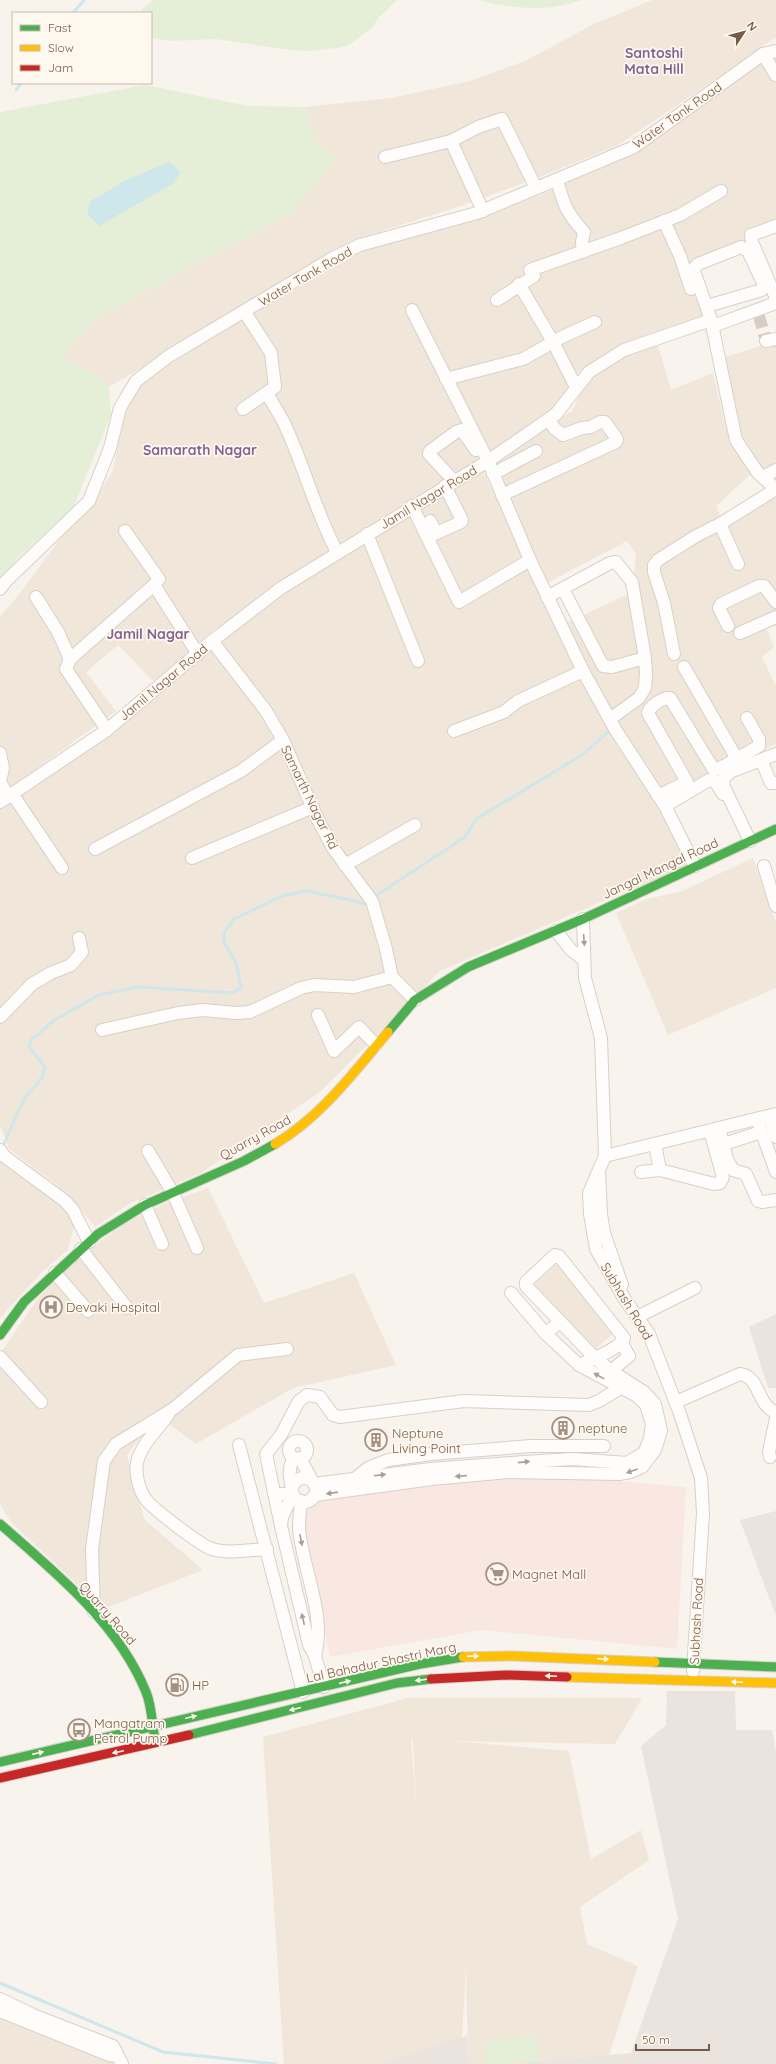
<svg xmlns="http://www.w3.org/2000/svg" width="776" height="2064" font-family="Quicksand,sans-serif">
  <rect width="100%" height="100%" fill="#f8f3ed"/>
  <g fill="#f1e6da" fill-rule="evenodd">
    <polygon points="652,0 776,0 776,38 770,41 676,106 618,145 537,178 461,206 353,240 321,262 109,387 95,374 59,358 96,318 290,214 315,141 306,107 391,98 470,81 525,61 594,24"/>
    <polygon points="776,52 776,232 689,265 708,316 650,333 598,358 577,373 563,403 549,417 328,551 210,633 154,682 118,645 86,672 116,711 21,780 0,792 0,617 20,593 71,524 99,494 113,470 125,404 137,385 180,351 253,313 368,248 462,223 550,191 627,152"/>
    <polygon points="776,341 776,479 762,470 742,434 720,359"/>
    <polygon points="657,342 671,390 713,373 725,425 751,474 716,506 720,516 767,490 776,495 776,620 765,625 774,647 762,657 776,686 776,744 664,795 622,733 564,624 633,592 636,554 627,541 547,583 490,461 572,411 586,382 601,367"/>
    <polygon points="482,468 574,666 661,811 690,866 610,898 440,971 321,1091 201,1173 129,1204 95,1227 67,1193 9,1149 0,1125 0,805 227,630"/>
    <polygon points="753,858 776,923 776,988 668,1035 616,913 644,900 682,891"/>
    <polygon points="0,1153 53,1196 71,1214 75,1224 68,1250 44,1270 0,1318"/>
    <polygon points="208,1188 264,1303 354,1273 396,1365 293,1388 196,1444 157,1415 127,1455 144,1519 203,1570 103,1609 11,1522 0,1504 0,1354 38,1298 83,1254 127,1222 164,1204"/>
    <polygon points="561,1260 620,1328 592,1352 533,1285"/>
    <path d="M408 1698H642L615 1744 452 1741 569 1751 591 1859 641 1830 649 1860 580 1907 587 1944 638 1966 609 2055 508 2064H468L466 1965 462 2041 407 2064H284L263 1737ZM411 1740H413L416 1805Z"/>
    <polygon points="0,2015 113,2060 113,2064 0,2064"/>
  </g>
  <polygon fill="#f8e8e1" points="528,1473 686,1487 677,1649 482,1630 330,1657 301,1518 314,1502"/>
  <g fill="#ebe3dd">
    <polygon points="776,1314 776,1388 768,1388 749,1327"/>
    <polygon points="776,1511 776,1616 740,1520"/>
    <polygon points="667,1691 735,1691 736,1730 772,1730 776,1752 776,2064 508,2064 631,2053 678,1919 641,1746 666,1725"/>
    <polygon points="467,2036 468,2064 381,2064"/>
  </g>
  <g fill="#e5efd7">
    <polygon points="154,0 397,0 378,18 372,28 347,46 338,48 309,51 289,50 216,39 172,41 151,38 151,13 141,13 143,8"/>
    <path d="M479 0H581C550 12 512 9 479 0Z"/>
    <polygon points="145,85 248,106 306,107 315,141 336,160 290,214 96,318 60,358 95,374 109,387 111,415 74,506 18,558 0,581 0,112"/>
    <polygon points="537,2036 539,2061 487,2064 485,2040"/>
  </g>
  <polygon fill="#cde7ea" points="170,162 181,173 172,184 99,226 87,214 91,201 128,179"/>
  <g fill="none" stroke-linecap="round" stroke-linejoin="round">
    <g stroke="#cde7ea" stroke-width="3">
      <polyline points="73,13 84,0"/>
      <polyline points="16,90 21,83"/>
      <polyline points="374,897 465,837 476,819 582,755 609,731"/>
      <path d="M0 1147 4 1144C11 1129 17 1112 25 1098 33 1087 43 1081 45 1067L29 1047 32 1039 56 1019 99 995 138 987 233 993 241 987 236 962 224 943V933L234 919 282 896 306 891 351 900 364 904 369 901"/>
      <polyline points="0,1983 163,2052 276,2064"/>
    </g>
    <polyline stroke="#d8cdc4" stroke-width="12" stroke-dasharray="12 6" stroke-linecap="butt" points="759,316 766,341"/>
    <g stroke="#d7d0c9" stroke-width="14">
      <g id="street">
        <polyline points="763,54 776,75"/>
        <polyline points="451,141 483,211"/>
        <polyline points="385,157 451,141 478,127 502,119 536,188"/>
        <path d="M557 180C563 203 567 214 584 232L582 242 583 252"/>
        <polyline points="664,221 680,256 691,289"/>
        <polyline points="519,284 553,342 576,387"/>
        <polyline points="497,300 534,276 530,270 621,238 680,215 721,191"/>
        <polyline points="707,306 762,290 764,285 748,251 741,247 698,264 695,267 694,271 711,320"/>
        <polyline points="412,310 488,461 530,560 583,671 615,729 665,806 695,866"/>
        <polyline points="713,326 773,304 776,298 752,242 751,235 776,226"/>
        <polyline points="766,341 776,339"/>
        <polyline points="446,379 523,359 562,337 595,322"/>
        <path d="M267 393C272 403 279 413 284 423 304 465 315 511 337 552"/>
        <polyline points="243,409 275,387 271,353 244,311"/>
        <polyline points="493,474 536,451"/>
        <polyline points="763,477 776,470"/>
        <polyline points="454,481 429,454 430,451 456,432 462,430 476,450"/>
        <polyline points="502,495 616,442 617,439 605,422 600,422 591,427 582,428 563,435 554,428 549,419"/>
        <polyline points="412,506 459,602 530,560"/>
        <polyline points="430,521 436,533"/>
        <polyline points="125,531 159,579 154,585 198,654"/>
        <polyline points="367,534 418,661"/>
        <polyline points="428,537 461,522 462,520 445,486"/>
        <polyline points="738,564 720,524 776,489"/>
        <polyline points="0,589 6,581 89,501 110,448 120,408 136,381 169,356 333,258 360,245 477,213 634,147 763,54 776,51"/>
        <polyline points="563,589 603,666 612,667 645,658"/>
        <polyline points="36,597 58,632 70,659"/>
        <polyline points="547,597 610,563 616,562 632,582 645,658 646,673 645,688 639,698 610,719"/>
        <polyline points="728,626 719,608 721,604 759,586 764,586 776,602"/>
        <polyline points="740,633 776,617"/>
        <polyline points="212,641 266,711 283,740 318,820 333,848 372,901 385,945 392,977 415,1000"/>
        <polyline points="674,654 664,603 654,572 654,565 658,560 696,536 720,524"/>
        <polyline points="684,667 737,759"/>
        <polyline points="107,730 66,669 70,659 154,585"/>
        <polyline points="454,731 504,712 518,701 583,671"/>
        <polyline points="0,753 3,768 0,782 9,797"/>
        <polyline points="761,760 771,783 776,783"/>
        <polyline points="13,795 62,868"/>
        <path d="M658 796 687 782 648 713C650 706 663 697 670 698L714 770 726 765 759 746V739L747 718"/>
        <polyline points="0,802 107,730 212,641 281,588 488,461 556,414 589,372 624,350 711,320 736,440 758,473 776,489"/>
        <polyline points="665,806 709,780 715,781 723,794"/>
        <polyline points="750,841 724,787 723,779 730,772 776,754"/>
        <polyline points="95,849 241,771 283,740"/>
        <polyline points="192,858 313,807"/>
        <polyline points="345,865 415,825"/>
        <polyline points="764,866 776,906"/>
        <polyline points="583,919 585,978 601,1038 605,1156 589,1193 590,1214 596,1249 624,1298 649,1334 679,1411 701,1478 703,1513 693,1671"/>
        <polyline points="556,931 571,950 584,960"/>
        <polyline points="318,1015 334,1051 359,1027 376,1045"/>
        <polyline points="0,1017 32,984 51,973 71,965 82,952 79,938"/>
        <polyline points="102,1030 178,1013 203,1010 236,1013 250,1012 301,988 314,985 354,987 392,977"/>
        <polyline points="769,1116 776,1137"/>
        <polyline points="757,1119 776,1172"/>
        <polyline points="719,1128 727,1159 733,1170 746,1174 758,1201 762,1202 776,1200"/>
        <polyline points="655,1144 660,1170"/>
        <polyline points="724,1144 761,1132"/>
        <polyline points="0,1150 4,1156 65,1201 73,1210 89,1242"/>
        <polyline points="148,1151 173,1193 197,1248"/>
        <polyline points="605,1156 776,1114"/>
        <polyline points="599,1171 601,1214 604,1233 622,1285"/>
        <polyline points="641,1172 660,1170 714,1184 720,1183 723,1177 710,1131"/>
        <polyline points="145,1205 162,1244"/>
        <polyline points="81,1249 127,1308"/>
        <polyline points="55,1273 88,1311"/>
        <polyline points="511,1293 546,1334"/>
        <polyline points="637,1317 695,1288"/>
        <polyline points="0,1357 41,1402"/>
        <polyline points="611,1371 629,1356 622,1343"/>
        <path d="M676 1402 740 1374C756 1376 757 1394 766 1405 768 1408 773 1411 776 1413"/>
        <path d="M168 1415C158 1429 140 1446 137 1463 135 1473 139 1490 145 1498 151 1508 202 1546 212 1549 229 1554 249 1550 267 1549"/>
        <circle cx="298" cy="1450" r="9"/>
        <polyline points="239,1445 303,1692"/>
        <polyline points="770,1457 769,1452 776,1418"/>
        <polyline points="300,1458 314,1484 430,1469 524,1462 573,1459 627,1463 644,1453 650,1439 652,1424 646,1405 637,1396 579,1365 546,1334 559,1322"/>
        <polyline points="356,1478 368,1468 388,1460 431,1454 531,1446 604,1446"/>
        <circle cx="304" cy="1490" r="12"/>
        <path d="M292 1488C289 1477 288 1468 294 1458"/>
        <polyline points="274,1494 293,1494 282,1517 281,1526 309,1645 315,1656 324,1687"/>
        <path d="M315 1495 432 1479 508 1472 619 1474 630 1472 642 1467 655 1450 661 1431 655 1404 644 1392 611 1371 595 1358 526 1286V1282L555 1255 559 1256 624 1338C620 1349 590 1360 579 1365"/>
        <path d="M301 1501C300 1510 299 1520 299 1529 303 1570 326 1615 315 1656"/>
        <polyline points="281,1526 266,1454 281,1435 299,1401 307,1395 320,1397 333,1415 340,1417 464,1401 589,1405 599,1401 627,1384"/>
        <polyline points="94,1612 92,1549 104,1461 116,1444 173,1409 238,1355 287,1349"/>
        <polyline points="0,1999 33,2015 113,2046 122,2064"/>
        <polyline points="0,2011 109,2055 118,2056"/>
      </g>
    </g>
    <g stroke="#d8d0c9" stroke-width="11">
      <g id="fast">
        <polyline points="388,1032 415,1000 468,967 583,919 776,829"/>
        <polyline points="0,1335 24,1302 98,1234 145,1205 244,1161 275,1144"/>
        <path d="M0 1524C55 1572 118 1623 146 1692 152 1706 152 1725 155 1740"/>
        <polyline points="655,1662 776,1667"/>
        <polyline points="189,1735 397,1683 431,1679"/>
        <polyline points="0,1762 420,1664 463,1657"/>
      </g>
    </g>
    <g stroke="#d8d0c9" stroke-width="11">
      <g id="slow">
        <path d="M275 1144C321 1117 354 1072 388 1032"/>
        <polyline points="463,1657 513,1656 655,1662"/>
        <polyline points="567,1677 776,1683"/>
      </g>
    </g>
    <g stroke="#d8d0c9" stroke-width="11">
      <g id="jam">
        <polyline points="431,1679 506,1675 567,1677"/>
        <polyline points="0,1778 189,1735"/>
      </g>
    </g>
    <use href="#street" stroke="#fefdfc" stroke-width="12"/>
    <use href="#fast" stroke="#4caf50" stroke-width="9"/>
    <use href="#slow" stroke="#ffc107" stroke-width="9"/>
    <use href="#jam" stroke="#c62828" stroke-width="9"/>
  </g>
  <defs><path id="oneway-solid" d="M-6-.8H1V-3.2L6.5 0L1 3.2V.8H-6Z"/></defs>
  <g fill="#ae9b92">
    <use href="#oneway-solid" transform="translate(584 940) rotate(86)"/>
    <use href="#oneway-solid" transform="translate(599 1376) rotate(-151)"/>
    <use href="#oneway-solid" transform="translate(524 1462) rotate(-6)"/>
    <use href="#oneway-solid" transform="translate(632 1471) rotate(160)"/>
    <use href="#oneway-solid" transform="translate(380 1475) rotate(-7)"/>
    <use href="#oneway-solid" transform="translate(461 1476) rotate(175)"/>
    <use href="#oneway-solid" transform="translate(332 1493) rotate(172)"/>
    <use href="#oneway-solid" transform="translate(301 1540) rotate(79)"/>
    <use href="#oneway-solid" transform="translate(303 1619) rotate(-103)"/>
  </g>
  <g fill="#fff8ef">
    <use href="#oneway-solid" transform="translate(473 1656) rotate(-1)"/>
    <use href="#oneway-solid" transform="translate(603 1659) rotate(3)"/>
    <use href="#oneway-solid" transform="translate(551 1676) rotate(-178)"/>
    <use href="#oneway-solid" transform="translate(421 1680) rotate(173)"/>
    <use href="#oneway-solid" transform="translate(345 1682) rotate(-13)"/>
    <use href="#oneway-solid" transform="translate(737 1682) rotate(-178)"/>
    <use href="#oneway-solid" transform="translate(295 1709) rotate(166)"/>
    <use href="#oneway-solid" transform="translate(191 1717) rotate(-14)"/>
    <use href="#oneway-solid" transform="translate(118 1752) rotate(168)"/>
    <use href="#oneway-solid" transform="translate(38 1753) rotate(-13)"/>
  </g>
  <defs>
    <g id="hospital-ring" transform="scale(1.15)"><circle r="9.5" fill="#fff8ef" stroke="#a59084" stroke-width="1.5"/><path d="M-5-5h3v3.5h4V-5h3V5h-3V1.5h-4V5h-3Z" fill="#a59084"/></g>
    <g id="building-ring" transform="scale(1.15)"><circle r="9.5" fill="#fff8ef" stroke="#a59084" stroke-width="1.5"/><path d="M-4-6H4V6H1V3H-1V6H-4ZM-2.5-4.3h1.7v1.8h-1.7ZM.8-4.3h1.7v1.8H.8ZM-2.5-1h1.7V.8h-1.7ZM.8-1h1.7V.8H.8Z" fill="#a59084"/></g>
    <g id="supermarket-ring" transform="scale(1.15)"><circle r="9.5" fill="#fff8ef" stroke="#a59084" stroke-width="1.5"/><path d="M-6-5.5h2.5l.6 2H6L4.5 2H-2.5L-4.4-4H-6ZM-1.5 3.2a1.3 1.3 0 1 0 .1 0ZM3 3.2a1.3 1.3 0 1 0 .1 0Z" fill="#a59084"/></g>
    <g id="fuel-ring" transform="scale(1.15)"><circle r="9.5" fill="#fff8ef" stroke="#a59084" stroke-width="1.5"/><path d="M-5.5-6h7V0h2V4h1.3V-2.5L3-4.5l.8-.8L6-3V5H2.5V1h-1V6h-7ZM-4.2-4.7v3.2H.2V-4.7Z" fill="#a59084"/></g>
    <g id="bus-ring" transform="scale(1.15)"><circle r="9.5" fill="#fff8ef" stroke="#a59084" stroke-width="1.5"/><path d="M-5-6H5V4H4V6H2V4H-2V6H-4V4H-5ZM-3.5-4V0h7V-4ZM-3.5 1.2v1.5H-2V1.2ZM2 1.2v1.5H3.5V1.2Z" fill="#a59084"/></g>
  </defs>
  <g fill-rule="evenodd">
    <use href="#hospital-ring" x="51" y="1307"/>
    <use href="#building-ring" x="563" y="1428"/>
    <use href="#building-ring" x="376" y="1440"/>
    <use href="#supermarket-ring" x="497" y="1574"/>
    <use href="#fuel-ring" x="177" y="1685"/>
    <use href="#bus-ring" x="79" y="1730"/>
  </g>
  <g text-anchor="middle" stroke-width="3.5" stroke-linejoin="round" paint-order="stroke">
    <g font-size="13" fill="#785a4b" stroke="#fff8ef">
      <text transform="translate(677 115) rotate(-35)" y="5">Water Tank Road</text>
      <text transform="translate(305 276) rotate(-30)" y="5">Water Tank Road</text>
      <text transform="translate(428 497) rotate(-31)" y="5">Jamil Nagar Road</text>
      <text transform="translate(163 682) rotate(-40)" y="5">Jamil Nagar Road</text>
      <text transform="translate(310 797) rotate(64)" y="5">Samarth Nagar Rd</text>
      <text transform="translate(660 868) rotate(-25)" y="5">Jangal Mangal Road</text>
      <text transform="translate(255 1137) rotate(-29)" y="5">Quarry Road</text>
      <text transform="translate(627 1301) rotate(59)" y="5">Subhash Road</text>
      <text transform="translate(108 1613) rotate(49)" y="5">Quarry Road</text>
      <text transform="translate(696 1621) rotate(-87)" y="5">Subhash Road</text>
      <text transform="translate(381 1662) rotate(-12)" y="5">Lal Bahadur Shastri Marg</text>
    </g>
    <g font-size="13" fill="#785a4b" stroke="#fff8ef" text-anchor="start">
      <text x="66" y="1312">Devaki Hospital</text>
      <text x="578" y="1433">neptune</text>
      <text x="392" y="1438">Neptune<tspan x="392" dy="15">Living Point</tspan></text>
      <text x="512" y="1579">Magnet Mall</text>
      <text x="192" y="1690">HP</text>
      <text x="94" y="1728">Mangatram<tspan x="94" dy="15">Petrol Pump</tspan></text>
    </g>
    <g font-size="14" font-weight="bold" fill="#826394" stroke="#fff8ef">
      <text x="654" y="58">Santoshi<tspan x="654" dy="16">Mata Hill</tspan></text>
      <text x="200" y="455">Samarath Nagar</text>
      <text x="148" y="639">Jamil Nagar</text>
    </g>
  </g>
  <rect x="12" y="12" width="140" height="72" fill="#fff8ef" stroke="#c9b9ad"/>
  <rect x="20" y="25" width="20" height="6" fill="#4caf50" stroke="#c9b9ad"/>
  <text x="48" y="32" font-size="12" fill="#785a4b">Fast</text>
  <rect x="20" y="45" width="20" height="6" fill="#ffc107" stroke="#c9b9ad"/>
  <text x="48" y="52" font-size="12" fill="#785a4b">Slow</text>
  <rect x="20" y="65" width="20" height="6" fill="#c62828" stroke="#c9b9ad"/>
  <text x="48" y="72" font-size="12" fill="#785a4b">Jam</text>
  <g transform="translate(744 32) rotate(54)" stroke="#fff8ef" stroke-width="3" paint-order="stroke">
  <path d="M0-3L7 15L0 10L-7 15Z" fill="#785a4b"/>
  <text y="-6" font-size="11" font-weight="bold" text-anchor="middle" fill="#785a4b">N</text>
  </g>
  <path d="M636 2044v6h73v-6" fill="none" stroke="#785a4b" stroke-width="2"/>
  <text x="642" y="2044" font-size="12" fill="#785a4b" stroke="#fff8ef" stroke-width="3" paint-order="stroke">50 m</text>
</svg>
